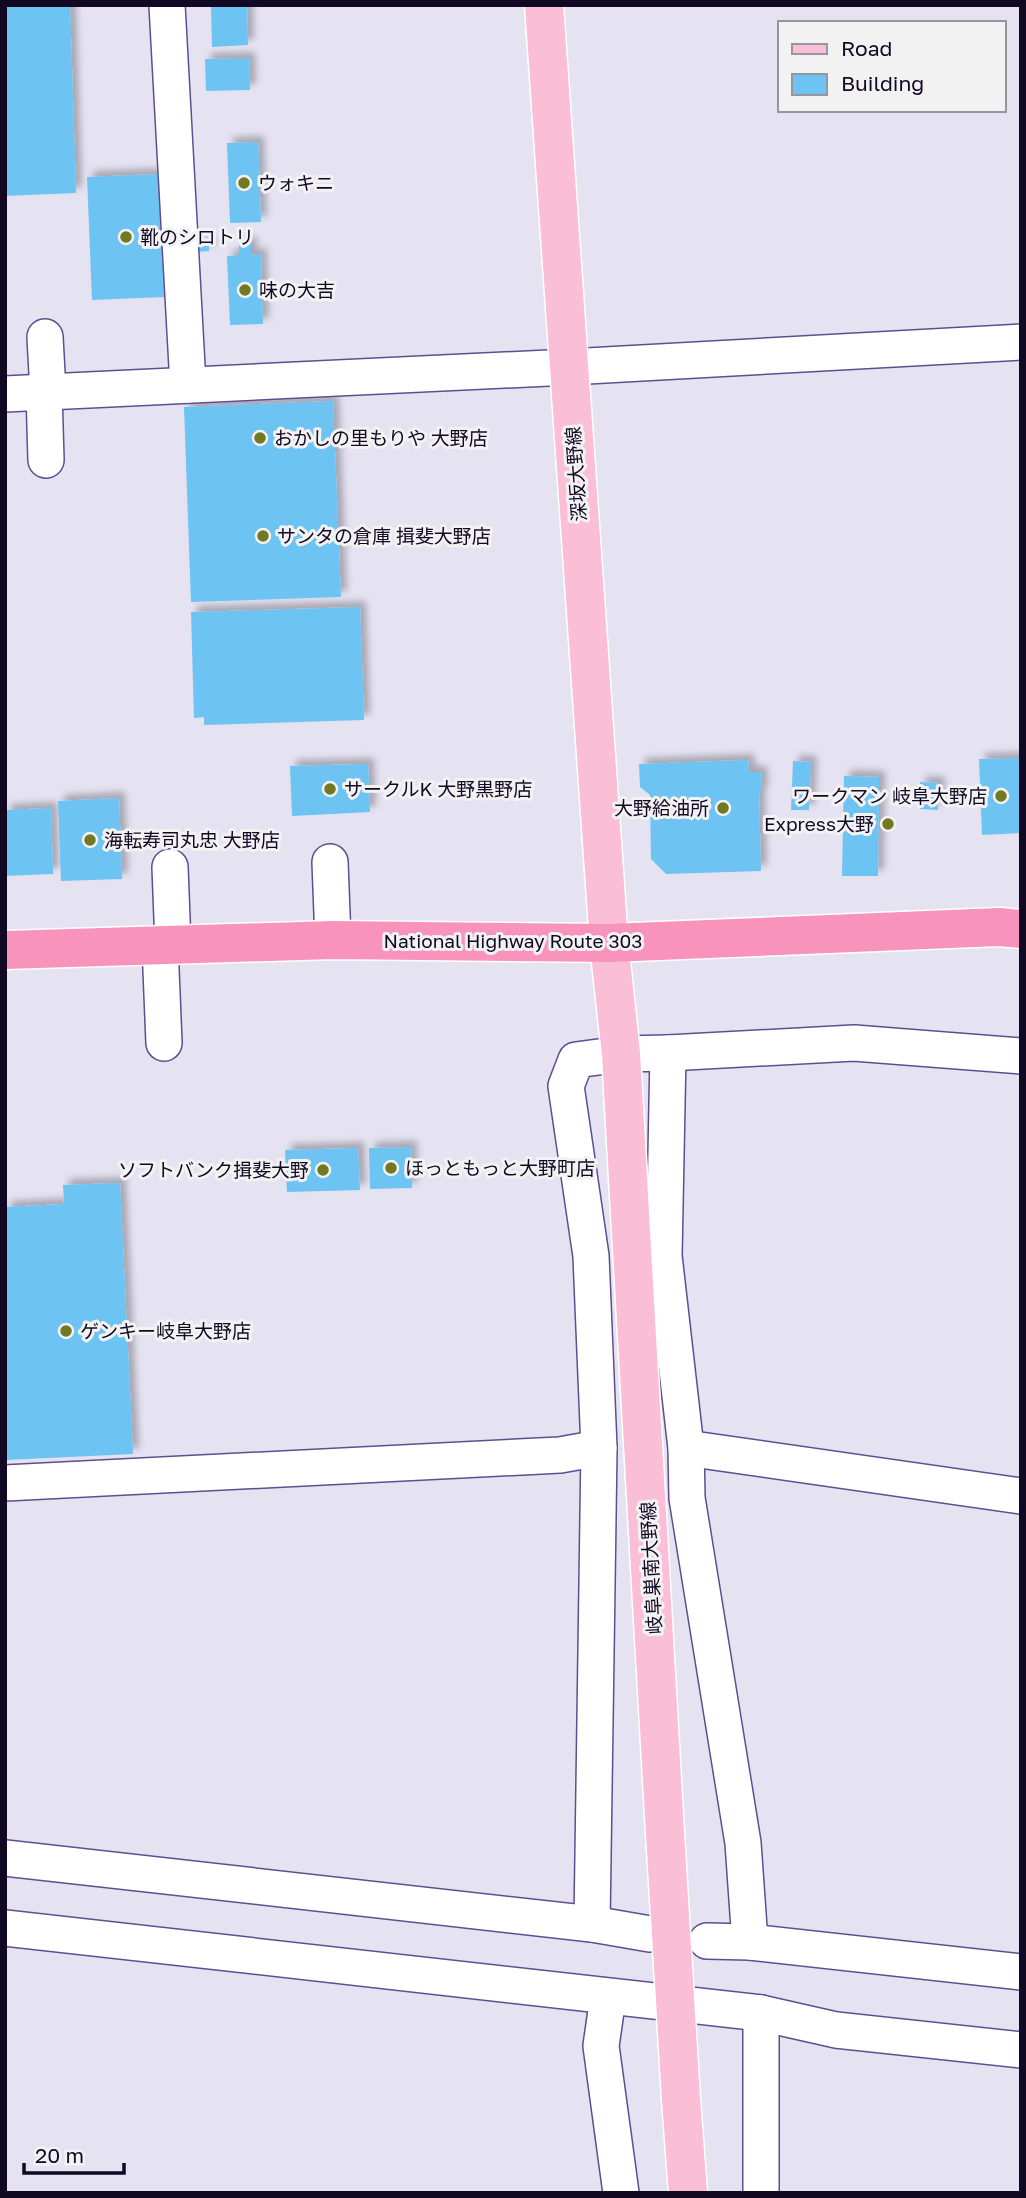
<svg xmlns="http://www.w3.org/2000/svg" width="1026" height="2198" font-family="'Golos Text','Noto Sans JP',sans-serif">
  <defs>
    <filter id="shadow"><feDropShadow dx="6" dy="-6" stdDeviation="3.5" flood-color="#0004"/></filter>
  </defs>
  <rect width="100%" height="100%" fill="#e5e2f2"/>
  <g fill="#6dc4f3" filter="url(#shadow)">
    <polygon points="70,5 76,193 5,196 5,7"/>
    <polygon points="211,5 247,5 248,45 212,47"/>
    <polygon points="249,58 250,90 206,91 205,59"/>
    <polygon points="258,142 261,222 230,223 227,143"/>
    <polygon points="161,174 166,297 92,300 87,177"/>
    <polygon points="209,242 209,251 197,252 197,243"/>
    <polygon points="239,243 251,243 251,255 261,254 263,324 230,325 227,256 239,255"/>
    <polygon points="333,401 341,597 191,602 184,407"/>
    <polygon points="360,607 364,720 204,725 204,717 194,718 191,612"/>
    <polygon points="1021,758 1021,833 982,835 979,759"/>
    <polygon points="748,760 749,772 761,772 762,793 759,793 761,871 666,874 651,859 650,795 640,787 639,764"/>
    <polygon points="793,761 811,762 809,810 791,810"/>
    <polygon points="368,764 370,812 292,816 290,766"/>
    <polygon points="844,776 879,777 878,876 842,876"/>
    <polygon points="920,782 939,783 938,810 920,809"/>
    <polygon points="119,798 122,879 61,881 58,801"/>
    <polygon points="51,808 53,874 5,876 5,810"/>
    <polygon points="411,1147 412,1188 370,1189 369,1148"/>
    <polygon points="358,1148 360,1190 287,1192 285,1150"/>
    <polygon points="120,1183 133,1454 5,1460 5,1207 64,1204 63,1185"/>
  </g>
  <g fill="none" stroke-linecap="round" stroke-linejoin="round">
    <g stroke="#604d91" stroke-width="38">
      <g id="minor">
        <polyline points="167,5 188,385"/>
        <polyline points="45,337 48,392"/>
        <polyline points="44,392 46,460"/>
        <polyline points="5,394 569,367 1021,342"/>
        <polyline points="330,862 333,940"/>
        <polyline points="170,867 173,945"/>
        <polyline points="160,945 164,1043"/>
        <polyline points="668,1053 854,1043 1021,1056"/>
        <polyline points="686,1448 1021,1496"/>
        <polyline points="5,1483 560,1455 599,1448"/>
        <polyline points="5,1858 592,1924 650,1934"/>
        <polyline points="592,1924 599,1448 591,1256 566,1086 576,1060 621,1054 668,1053 664,1256 686,1448 687,1498 743,1843 750,1942"/>
        <polyline points="5,1928 761,2013 836,2030 1021,2050"/>
        <polyline points="707,1941 750,1942 1021,1972"/>
        <polyline points="608,1997 601,2046 621,2193"/>
        <polyline points="761,2193 761,2013"/>
      </g>
    </g>
    <g stroke="#fff" stroke-width="41">
      <g id="major">
        <polyline points="544,5 609,943 621,1054 665,1833"/>
        <polyline points="681,2099 688,2193"/>
      </g>
    </g>
    <g stroke="#fff" stroke-width="41">
      <polyline id="highway" points="5,950 333,940 609,943 999,927 1021,929"/>
    </g>
    <use href="#minor" stroke="#fff" stroke-width="35"/>
    <use href="#major" stroke="#fbbed7" stroke-width="38"/>
    <use href="#highway" stroke="#f893bc" stroke-width="38"/>
    <g stroke="#fff" stroke-width="41" stroke-linecap="butt">
      <polyline id="major-bridge" points="665,1833 681,2099"/>
    </g>
    <use href="#major-bridge" stroke="#fbbed7" stroke-width="38"/>
  </g>
  <g fill="#717923" stroke="#f2f2f2" stroke-width="2.5">
    <circle cx="244" cy="183" r="7"/>
    <circle cx="126" cy="237" r="7"/>
    <circle cx="245" cy="290" r="7"/>
    <circle cx="260" cy="438" r="7"/>
    <circle cx="263" cy="536" r="7"/>
    <circle cx="330" cy="789" r="7"/>
    <circle cx="1001" cy="796" r="7"/>
    <circle cx="723" cy="808" r="7"/>
    <circle cx="888" cy="824" r="7"/>
    <circle cx="90" cy="840" r="7"/>
    <circle cx="391" cy="1168" r="7"/>
    <circle cx="323" cy="1170" r="7"/>
    <circle cx="66" cy="1331" r="7"/>
  </g>
  <g text-anchor="middle" stroke-width="6" stroke-linejoin="round" paint-order="stroke">
    <g font-size="19" fill="#110824" stroke="#f2f2f2" text-anchor="start">
      <text x="258" y="190">ウォキニ</text>
      <text x="140" y="244">靴のシロトリ</text>
      <text x="259" y="297">味の大吉</text>
      <text x="274" y="445">おかしの里もりや 大野店</text>
      <text x="277" y="543">サンタの倉庫 揖斐大野店</text>
      <text x="344" y="796">サークルK 大野黒野店</text>
      <text x="987" y="803" text-anchor="end">ワークマン 岐阜大野店</text>
      <text x="709" y="815" text-anchor="end">大野給油所</text>
      <text x="874" y="831" text-anchor="end">Express大野</text>
      <text x="104" y="847">海転寿司丸忠 大野店</text>
      <text x="405" y="1175">ほっともっと大野町店</text>
      <text x="309" y="1177" text-anchor="end">ソフトバンク揖斐大野</text>
      <text x="80" y="1338">ゲンキー岐阜大野店</text>
    </g>
    <g font-size="19" fill="#110824" stroke="#f2f2f2">
      <text transform="translate(576 474) rotate(-94)" y="7">深坂大野線</text>
      <text x="513" y="948">National Highway Route 303</text>
      <text transform="translate(651 1568) rotate(-93)" y="7">岐阜巣南大野線</text>
    </g>
  </g>
  <rect width="1026" height="2198" fill="none" stroke="#110824" stroke-width="14"/>
  <rect x="778" y="21" width="228" height="91" fill="#f2f2f2" stroke="#9894a0" stroke-width="2"/>
  <rect x="792" y="44" width="35" height="10" fill="#fbbed7" stroke="#9894a0" stroke-width="2"/>
  <text x="841" y="56" font-size="21" fill="#110824">Road</text>
  <rect x="792" y="74" width="35" height="21" fill="#6dc4f3" stroke="#9894a0" stroke-width="2"/>
  <text x="841" y="91" font-size="21" fill="#110824">Building</text>
  <path d="M24 2163v10h100v-10" fill="none" stroke="#110824" stroke-width="3.5"/>
  <text x="35" y="2163" font-size="21" fill="#110824" stroke="#f2f2f2" stroke-width="5" paint-order="stroke">20 m</text>
</svg>
